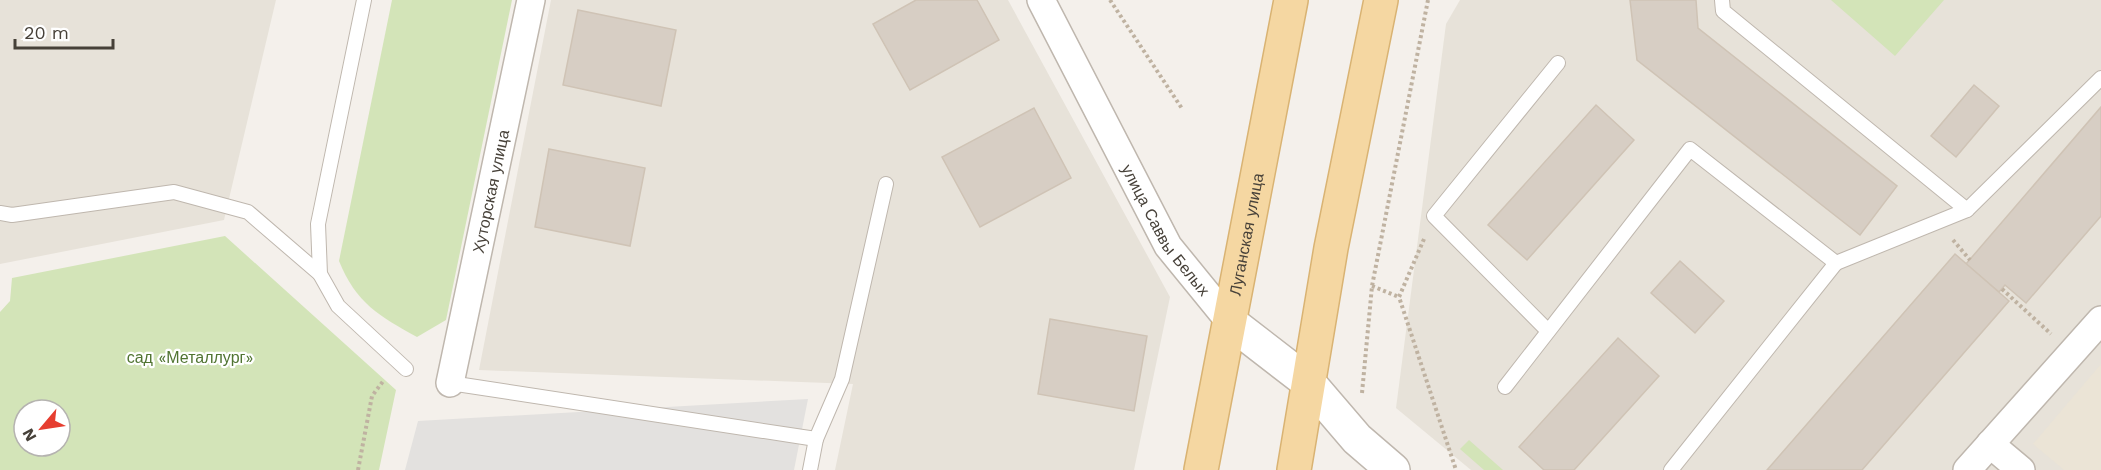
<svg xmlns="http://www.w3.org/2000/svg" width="2101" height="470" font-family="'Work Sans',sans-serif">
  <rect width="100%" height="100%" fill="#f4f0eb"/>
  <g fill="#e7e2d9">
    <polygon points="0,0 276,0 224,220 0,264"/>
    <polygon points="551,0 1008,0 1170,297 1134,470 835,470 853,384 479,370"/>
    <polygon points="1460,0 2101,0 2101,470 1471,470 1396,408 1446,24"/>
  </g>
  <polygon fill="#ebe4d6" points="2101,364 2101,470 2064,470 2033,444"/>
  <g fill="#d3e4b8" fill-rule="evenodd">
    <path d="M392 0H512L446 320 417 337C379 316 356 303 339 261Z"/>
    <polygon points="1831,0 1944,0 1895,56"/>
    <path d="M225 236 396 390 379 470H0V312L10 301 12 278ZM24 410H60V446H24Z"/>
    <polygon points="1469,440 1503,470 1484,470 1460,449"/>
  </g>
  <polygon fill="#e3e1df" points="808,399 794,470 405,470 418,421"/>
  <g fill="#d7cec4" stroke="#cfc3b5" stroke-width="1.5">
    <polygon points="916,0 977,0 999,40 910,90 873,24"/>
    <polygon points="1630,0 1696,0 1698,28 1897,186 1860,235 1637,60"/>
    <polygon points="578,10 676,30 661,106 563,85"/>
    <polygon points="1974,85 1999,106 1956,157 1931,136"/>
    <polygon points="1596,105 1634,140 1527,260 1488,225"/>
    <polygon points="2101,107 2101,216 2026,303 2005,285 1999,292 1966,264"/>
    <polygon points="1034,108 1071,178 980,227 942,157"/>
    <polygon points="549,149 645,168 630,246 535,227"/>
    <polygon points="1955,254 2009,301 1862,470 1767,470"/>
    <polygon points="1680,261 1724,301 1695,333 1651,293"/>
    <polygon points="1050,319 1147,336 1134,411 1038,394"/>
    <polygon points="1618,338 1659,376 1574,470 1544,470 1519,447"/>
  </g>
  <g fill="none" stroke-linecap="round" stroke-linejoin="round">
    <g stroke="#bfb7ae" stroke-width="16">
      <g id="service">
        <polyline points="364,0 318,224 320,274 338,306 406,369"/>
        <polyline points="1722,0 1723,11 1967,210"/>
        <polyline points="0,213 12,215 174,192 248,212 320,274"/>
        <polyline points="1836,263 1967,210 2101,78"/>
        <polyline points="1548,331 1434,216 1558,63"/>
        <polyline points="450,383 816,439 842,379 886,184"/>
        <polyline points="1505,387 1690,149 1836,263 1671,470"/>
        <polyline points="810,470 816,439"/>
      </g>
    </g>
    <g stroke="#bfb7ae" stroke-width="30">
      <g id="minor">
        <path id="s1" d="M1041 0 1168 246 1230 322"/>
        <path id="s2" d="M450 383 531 0"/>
        <polyline points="1990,444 2021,470"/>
        <polyline points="1967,470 2101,320"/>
      </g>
    </g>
    <g stroke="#bfb7ae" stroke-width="36">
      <polyline id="tertiary" points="1230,322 1309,383 1357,439 1393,470"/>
    </g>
    <g stroke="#d9b373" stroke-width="36">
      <g id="primary">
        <path id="s3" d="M1201 470 1291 0"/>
        <polyline points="1294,470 1331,248 1381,0"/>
      </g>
    </g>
    <g stroke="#bfb2a1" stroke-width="4" stroke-dasharray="3 3" stroke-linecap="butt">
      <polyline points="1110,0 1183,110"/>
      <polyline points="1424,239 1399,297 1456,470"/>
      <polyline points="1953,240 1970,260"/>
      <polyline points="1372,286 1399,297"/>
      <polyline points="2002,289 2051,334"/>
      <polyline points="1362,393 1372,286 1428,0"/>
      <polyline points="358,470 372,396 384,380"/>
    </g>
    <use href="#service" stroke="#fff" stroke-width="14"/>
    <use href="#minor" stroke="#fff" stroke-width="27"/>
    <use href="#tertiary" stroke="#fff" stroke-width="33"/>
    <use href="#primary" stroke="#f5d7a2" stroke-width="33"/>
  </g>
  <g text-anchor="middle" stroke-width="4.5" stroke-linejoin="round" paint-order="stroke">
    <g font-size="16" fill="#474139" stroke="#fff">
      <text dy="6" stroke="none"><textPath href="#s2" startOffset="196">Хуторская улица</textPath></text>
      <text dy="6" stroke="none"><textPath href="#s1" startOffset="262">улица Саввы Белых</textPath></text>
      <text dy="6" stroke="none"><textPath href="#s3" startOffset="240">Луганская улица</textPath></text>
    </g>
    <g font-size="16" fill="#507431" stroke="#fff">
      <text x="190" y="363">сад «Металлург»</text>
    </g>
  </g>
  <g transform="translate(42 428) rotate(241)"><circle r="28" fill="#ffffff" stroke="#b5b3b0" stroke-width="1.5"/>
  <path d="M0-4.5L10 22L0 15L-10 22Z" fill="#e63e30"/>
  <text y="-9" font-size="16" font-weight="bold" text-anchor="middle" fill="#474139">N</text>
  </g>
  <path d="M15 39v9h98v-9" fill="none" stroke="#474139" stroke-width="3"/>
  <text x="24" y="39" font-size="18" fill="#474139" stroke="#ffffff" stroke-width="4.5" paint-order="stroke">20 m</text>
</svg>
